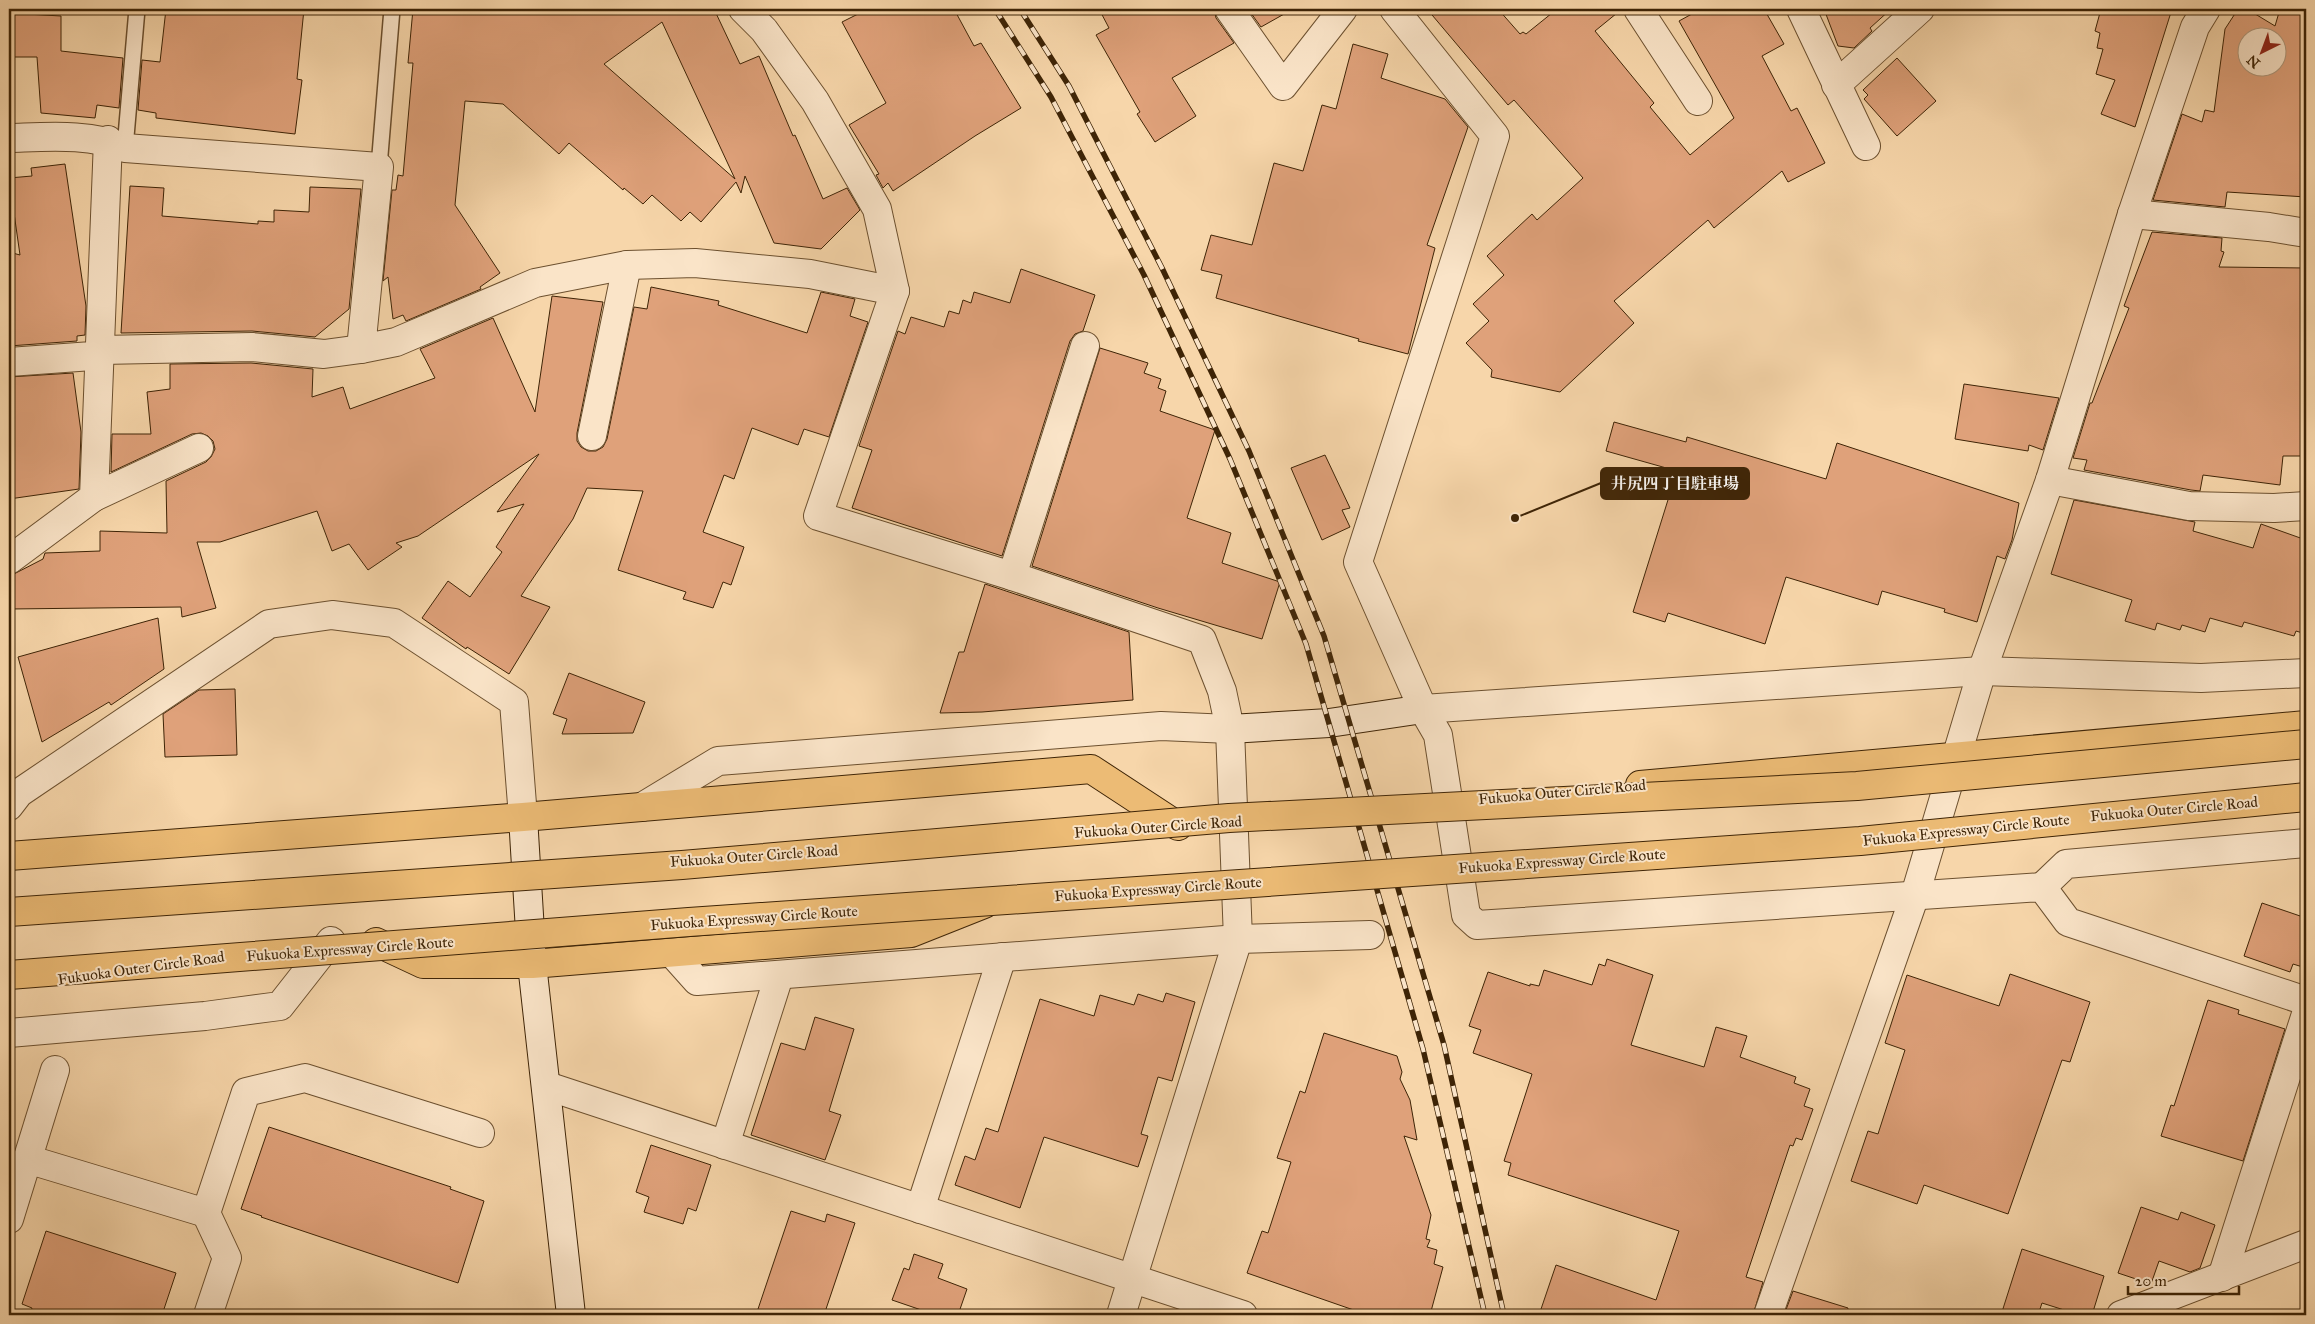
<svg xmlns="http://www.w3.org/2000/svg" width="2315" height="1324" font-family="'IM FELL Great Primer','Noto Serif JP',serif">
  <rect width="100%" height="100%" fill="#f7d6aa"/>
  <filter id="stains"><feTurbulence type="fractalNoise" baseFrequency=".004" numOctaves="4"/><feColorMatrix values="0 0 0 0 .2 0 0 0 0 .09 0 0 0 0 .02 0 0 0 .5 -.17"/></filter>
  <radialGradient id="worn" r=".72"><stop offset=".6" stop-color="#630" stop-opacity="0"/><stop offset="1" stop-color="#630" stop-opacity=".3"/></radialGradient>
  <g fill="#dfa17a" stroke="#3e2406" fill-rule="evenodd">
    <polygon points="166,9 304,9 297,79 302,80 295,134 156,118 156,113 138,110 142,60 160,62"/>
    <path d="M413 9H714L740 64 759 56 793 136 795 135 823 199 847 188 860 210 821 249 774 243 745 176 741 193 736 182 701 222 690 212 681 221 652 195 643 204 624 188 623 190 569 143 559 154 503 104 465 101 455 205 500 273 480 287 481 289 406 321 403 315 393 319 388 277 383 281 392 190H396L398 175 403 176 413 63H408ZM662 22 735 179 604 64Z"/>
    <polygon points="868,9 954,9 974,46 981,43 1021,108 975,136 893,191 888,183 883,188 876,175 879,174 849,125 886,103 842,22"/>
    <polygon points="1099,9 1214,9 1216,18 1234,43 1172,78 1196,116 1155,142 1137,114 1140,112 1096,35 1109,28"/>
    <polygon points="1248,9 1293,9 1261,27"/>
    <polygon points="1427,9 1498,9 1520,34 1523,32 1526,34 1557,9 1622,9 1595,31 1654,103 1650,107 1690,155 1734,118 1679,21 1701,9 1764,9 1784,44 1762,56 1791,111 1797,108 1825,163 1788,182 1782,171 1714,228 1708,220 1614,301 1634,323 1560,392 1491,377 1492,370 1466,343 1489,321 1473,304 1504,275 1487,256 1532,214 1537,220 1583,178 1514,100 1508,105"/>
    <polygon points="1824,9 1891,9 1870,28 1872,31 1854,48 1838,46"/>
    <polygon points="2101,9 2172,9 2135,127 2101,114 2115,80 2096,74 2103,49 2097,48 2100,33 2095,31"/>
    <path d="M2238 9H2247L2275 26 2280 9H2306V197L2227 192 2225 207 2153 200 2182 114 2202 122 2205 110 2214 112 2225 29ZM2248 38H2278V68H2248Z"/>
    <polygon points="9,13 61,16 61,51 123,58 119,108 97,105 95,118 41,113 37,57 9,57"/>
    <polygon points="1353,44 1388,54 1381,78 1445,99 1468,127 1427,245 1435,248 1408,354 1358,341 1359,339 1216,298 1222,275 1201,270 1211,235 1252,245 1274,163 1303,171 1322,105 1336,109"/>
    <polygon points="1897,58 1936,101 1897,136 1864,99 1868,95 1863,90"/>
    <polygon points="65,164 86,306 85,335 77,336 77,341 9,346 9,252 20,255 9,178 32,176 31,168"/>
    <polygon points="130,186 164,188 162,216 258,224 258,221 274,222 274,210 309,212 310,187 361,189 349,309 315,337 252,331 121,333"/>
    <polygon points="2152,232 2222,238 2221,251 2224,252 2219,267 2306,268 2306,456 2283,456 2280,485 2203,475 2200,491 2191,490 2084,470 2087,460 2073,458 2090,403 2092,403 2129,308 2124,306"/>
    <polygon points="1021,269 1095,295 1083,331 1075,334 1070,341 1002,556 852,508 872,450 859,446 898,331 905,334 911,317 944,327 949,311 959,314 963,300 971,303 974,292 1010,303"/>
    <polygon points="651,287 719,301 718,305 807,333 821,292 855,299 850,316 868,322 829,437 804,429 798,445 752,428 734,479 724,475 703,532 744,547 731,585 723,582 713,608 683,599 686,592 618,570 643,491 587,488 573,519 521,596 550,607 509,674 467,647 466,649 422,618 448,581 470,597 502,552 496,547 524,504 497,512 539,454 418,536 396,543 402,547 368,570 349,544 332,551 317,511 220,542 197,542 216,608 182,617 181,607 10,609 10,576 43,559 45,553 100,551 100,531 167,533 166,481 206,462 211,457 215,449 213,441 208,436 201,433 192,434 111,472 112,434 151,434 147,392 170,389 170,364 251,363 313,369 312,397 343,387 350,409 435,378 420,349 493,318 535,412 552,296 603,302 577,433 577,441 581,447 588,451 596,451 603,447 607,439 634,307 647,309"/>
    <polygon points="1100,348 1148,363 1144,373 1161,379 1158,388 1166,391 1160,411 1215,430 1187,518 1231,533 1222,563 1280,582 1262,639 1158,608 1032,566"/>
    <polygon points="73,373 81,432 79,489 9,499 9,377"/>
    <polygon points="1964,384 2059,398 2043,450 2029,445 2028,451 1955,439"/>
    <polygon points="1614,422 1686,442 1687,437 1826,479 1837,443 2019,503 2012,540 2005,559 1997,556 1977,622 1944,612 1945,609 1882,591 1878,605 1786,577 1765,644 1668,613 1665,622 1633,612 1677,471 1606,451"/>
    <polygon points="1325,455 1350,508 1342,510 1350,527 1322,540 1291,468"/>
    <polygon points="2074,500 2195,522 2193,531 2253,548 2261,524 2306,540 2306,634 2296,631 2294,636 2244,622 2242,627 2210,618 2205,632 2182,625 2180,630 2157,623 2155,630 2125,621 2132,600 2051,574"/>
    <polygon points="985,584 1129,632 1133,700 982,712 940,713 959,652 964,652"/>
    <polygon points="158,618 164,669 111,705 109,702 42,742 18,657"/>
    <polygon points="569,673 645,702 633,733 562,734 567,719 553,714"/>
    <polygon points="235,689 237,755 165,757 163,714 199,690"/>
    <polygon points="2262,903 2306,918 2306,968 2293,964 2290,972 2244,956"/>
    <polygon points="1607,959 1653,975 1631,1045 1704,1067 1716,1027 1747,1036 1740,1057 1796,1077 1794,1083 1810,1089 1804,1106 1813,1109 1802,1140 1796,1138 1793,1146 1790,1145 1746,1277 1763,1282 1753,1315 1539,1315 1556,1265 1656,1300 1679,1231 1508,1175 1511,1163 1504,1161 1532,1074 1473,1053 1481,1030 1469,1026 1488,972 1530,986 1530,984 1539,986 1544,970 1592,985 1599,964 1605,966"/>
    <polygon points="2010,974 2090,1002 2070,1062 2062,1060 2008,1214 1924,1185 1917,1204 1851,1181 1868,1131 1878,1134 1905,1050 1885,1043 1907,975 1999,1006"/>
    <polygon points="1166,993 1195,1002 1172,1081 1158,1077 1141,1134 1148,1136 1138,1167 1044,1137 1020,1208 955,1185 965,1156 975,1160 986,1128 998,1132 1040,999 1094,1016 1100,995 1134,1005 1138,994 1163,1002"/>
    <polygon points="2208,1000 2239,1010 2238,1014 2285,1029 2243,1161 2161,1136 2171,1105 2174,1106"/>
    <polygon points="815,1017 854,1029 829,1111 841,1115 825,1160 751,1135 781,1043 805,1050"/>
    <polygon points="1324,1033 1397,1056 1402,1072 1400,1079 1410,1100 1417,1140 1404,1136 1431,1215 1426,1239 1430,1240 1427,1247 1437,1250 1434,1264 1443,1267 1430,1315 1368,1315 1247,1273 1262,1231 1268,1233 1291,1162 1277,1158 1300,1091 1305,1093"/>
    <polygon points="269,1127 451,1187 450,1189 484,1201 458,1283 261,1217 262,1216 241,1209"/>
    <polygon points="651,1145 711,1165 696,1211 688,1208 683,1224 644,1212 649,1197 636,1192"/>
    <polygon points="2141,1207 2178,1220 2181,1212 2215,1225 2200,1268 2190,1272 2159,1261 2151,1284 2118,1273"/>
    <polygon points="791,1211 825,1222 827,1214 855,1223 824,1315 756,1315"/>
    <polygon points="46,1231 176,1273 162,1315 30,1315 32,1308 22,1304"/>
    <polygon points="2022,1249 2104,1276 2092,1315 2080,1315 2042,1303 2038,1315 2001,1315"/>
    <polygon points="914,1254 943,1264 938,1278 967,1289 958,1315 936,1315 892,1300 904,1268 909,1270"/>
    <polygon points="1793,1291 1848,1308 1847,1315 1784,1315"/>
  </g>
  <g fill="none" stroke-linecap="round" stroke-linejoin="round">
    <g stroke="#6c502f" stroke-width="18">
      <g id="lane">
        <polyline points="125,148 137,9"/>
        <polyline points="379,167 392,9"/>
      </g>
    </g>
    <g stroke="#6c502f" stroke-width="30">
      <g id="street">
        <polyline points="743,9 764,30 815,101 877,209 895,291 818,516 1012,576 1202,640 1222,691 1230,729 1238,939 1121,1315"/>
        <polyline points="1229,9 1283,86 1343,9"/>
        <polyline points="1394,9 1495,136 1358,562 1423,709 1438,735 1466,915 1477,925 2042,887 2068,922 2306,1001"/>
        <polyline points="1638,9 1698,101"/>
        <polyline points="1801,9 1866,146"/>
        <polyline points="1836,85 1920,9"/>
        <path d="M9 138C47 137 90 133 125 148L379 167 361 349 396 342 535 283 627 265 695 263 810 274 895 291"/>
        <polyline points="2132,214 2269,227 2306,233"/>
        <polyline points="9,362 92,356 101,350 252,347 324,354 361,349"/>
        <polyline points="592,436 627,265"/>
        <polyline points="2050,480 2189,506 2274,508 2306,506"/>
        <polyline points="94,497 199,448"/>
        <polyline points="9,560 94,497 108,140"/>
        <polyline points="1012,576 1085,346"/>
        <polyline points="1423,709 1982,671 2201,678 2306,673"/>
        <polyline points="9,806 19,793 269,624 332,615 394,623 514,702 523,817"/>
        <polyline points="642,807 718,761 1161,726 1230,729"/>
        <polyline points="2042,887 2066,864 2306,843"/>
        <polyline points="672,953 697,981 1238,939 1370,935"/>
        <polyline points="9,1033 205,1016 280,1006 331,941"/>
        <polyline points="547,1086 1243,1315"/>
        <polyline points="725,1145 779,976"/>
        <polyline points="27,1159 206,1213"/>
        <polyline points="920,1209 1002,957"/>
        <polyline points="9,1219 55,1070"/>
        <polyline points="2222,1277 2306,1014"/>
        <polyline points="208,1315 227,1258 206,1213 246,1092 305,1078 480,1133"/>
        <polyline points="1768,1315 1915,895 1982,671 2050,480 2132,214 2195,27 2206,9"/>
        <polyline points="2121,1315 2306,1244"/>
      </g>
    </g>
    <g stroke="#3e2406" stroke-width="30">
      <g id="secondary">
        <polyline points="1230,729 1329,723 1423,709"/>
        <polyline points="523,817 532,964 571,1315"/>
      </g>
    </g>
    <g stroke="#3e2406" stroke-width="30">
      <g id="highway">
        <polyline points="1640,785 2306,725"/>
        <polyline points="9,856 523,817 1091,769 1178,826"/>
        <polyline points="376,942 423,964 532,964 911,933 984,904"/>
      </g>
    </g>
    <use href="#lane" stroke="#fae4c8" stroke-width="15"/>
    <use href="#street" stroke="#fae4c8" stroke-width="28"/>
    <use href="#secondary" stroke="#fae4c8" stroke-width="28"/>
    <use href="#highway" stroke="#ecbb75" stroke-width="28"/>
    <g stroke="#3e2406" stroke-width="5.5">
      <g id="rail">
        <polyline points="995,9 1051,97 1144,275 1230,459 1306,644 1423,1049 1485,1315"/>
        <polyline points="1020,9 1069,86 1162,268 1249,451 1324,636 1444,1045 1504,1315"/>
      </g>
    </g>
    <use href="#rail" stroke="#fae4c8" stroke-width="4" stroke-dasharray="11" stroke-linecap="butt"/>
    <g stroke="#3e2406" stroke-width="30" stroke-linecap="butt">
      <g id="highway-bridge">
        <polyline points="9,912 682,865 1229,818 1857,786 2306,744"/>
        <polyline points="9,975 689,922 1860,841 2306,797"/>
      </g>
    </g>
    <use href="#highway-bridge" stroke="#ecbb75" stroke-width="28"/>
  </g>
  <g text-anchor="middle" stroke-width="4" stroke-linejoin="round" paint-order="stroke">
    <g font-size="15" fill="#3e2406" stroke="#fae4c8">
      <text transform="translate(1562 792) rotate(-5)" y="5">Fukuoka Outer Circle Road</text>
      <text transform="translate(2174 809) rotate(-5)" y="5">Fukuoka Outer Circle Road</text>
      <text transform="translate(1158 827) rotate(-4)" y="5">Fukuoka Outer Circle Road</text>
      <text transform="translate(1966 830) rotate(-6)" y="5">Fukuoka Expressway Circle Route</text>
      <text transform="translate(754 856) rotate(-4)" y="5">Fukuoka Outer Circle Road</text>
      <text transform="translate(1562 861) rotate(-4)" y="5">Fukuoka Expressway Circle Route</text>
      <text transform="translate(1158 889) rotate(-4)" y="5">Fukuoka Expressway Circle Route</text>
      <text transform="translate(754 918) rotate(-4)" y="5">Fukuoka Expressway Circle Route</text>
      <text transform="translate(350 949) rotate(-4)" y="5">Fukuoka Expressway Circle Route</text>
      <text transform="translate(141 968) rotate(-8)" y="5">Fukuoka Outer Circle Road</text>
    </g>
  </g>
  <path fill="none" stroke="#3e2406" stroke-width="2" d="M1515 518L1601 483"/>
  <circle fill="#3e2406" stroke="#fae4c8" stroke-width="2" cx="1515" cy="518" r="5"/>
  <rect fill="#3e2406" stroke="#3e2406" stroke-width="2" x="1601" y="468" width="148" height="31" rx="5"/>
  <g font-size="16" text-anchor="middle" font-weight="bold" fill="#fff">
    <text x="1675" y="489">井尻四丁目駐車場</text>
  </g>
  <rect width="2315" height="1324" fill="none" stroke="#f7d6aa" stroke-width="30"/>
  <rect x="10" y="10" width="2295" height="1304" fill="none" stroke="#3e2406" stroke-width="2.5"/>
  <rect x="15" y="15" width="2285" height="1294" fill="none" stroke="#3e2406"/>
  <g transform="translate(2262 52) rotate(222)"><circle r="24" fill="#fae4c8" stroke="#af977a"/>
  <path d="M0-4L9 19L0 12L-9 19Z" fill="#8f2418"/>
  <text y="-8" font-size="14" font-weight="bold" text-anchor="middle" fill="#3e2406">N</text>
  </g>
  <path d="M2128 1286v8h111v-8" fill="none" stroke="#3e2406" stroke-width="2.5"/>
  <text x="2135" y="1286" font-size="15" fill="#3e2406" stroke="#fae4c8" stroke-width="4" paint-order="stroke">20 m</text>
  <rect width="100%" height="100%" filter="url(#stains)"/>
  <rect width="100%" height="100%" fill="url(#worn)"/>
</svg>
